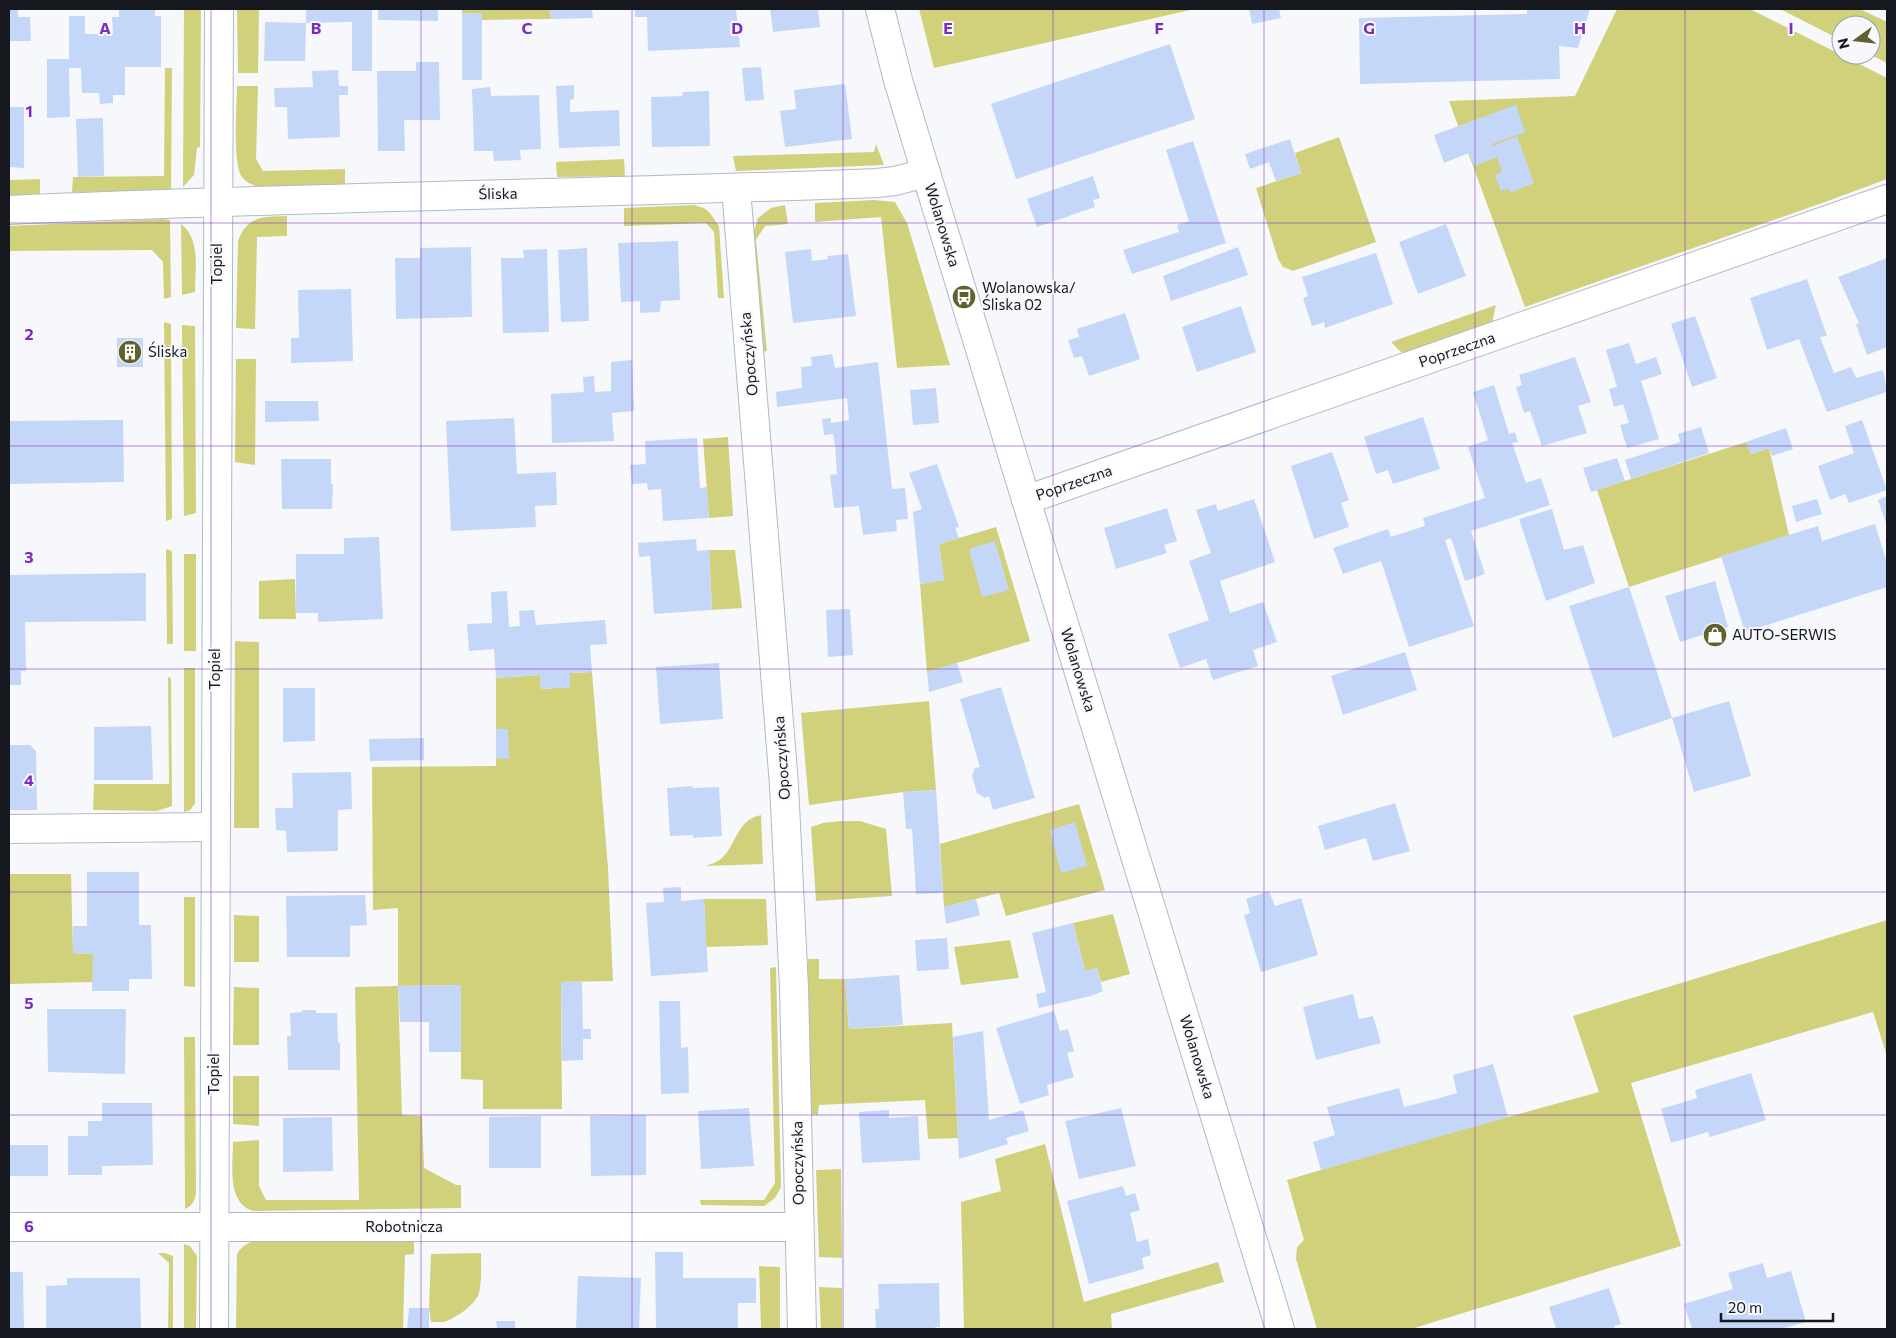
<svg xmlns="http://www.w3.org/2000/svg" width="1896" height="1338" font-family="Commissioner,sans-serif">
  <rect width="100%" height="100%" fill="#f7f8fc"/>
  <g fill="#d1d17c">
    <polygon points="184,9 201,9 200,147 197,148 194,175 183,187"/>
    <polygon points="237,9 259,9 258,73 238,73"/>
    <polygon points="462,9 550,9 551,19 482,20 482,14 462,13"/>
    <polygon points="919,9 1195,9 934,68"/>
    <polygon points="1617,9 1750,9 1887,78 1887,179 1825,202 1525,307 1449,101 1575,96"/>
    <polygon points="1780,9 1860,9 1887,22 1887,63 1871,55 1871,25 1841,25 1841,40"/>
    <polygon points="165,68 172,68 171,191 72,192 73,177 164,176"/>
    <path d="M237 86H258L256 159 263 171 345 169V185L259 187C252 185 246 182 242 177 232 163 237 105 237 86Z"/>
    <polygon points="1339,137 1376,242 1293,271 1283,267 1278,259 1256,188 1301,173 1295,153"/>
    <polygon points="876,144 884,165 736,171 733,156 874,152"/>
    <polygon points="624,159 625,176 557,177 556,162"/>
    <polygon points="40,179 40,195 9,196 9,180"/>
    <polygon points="874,200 895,202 907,223 950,365 897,368 881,217 815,222 815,203"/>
    <polygon points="694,205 704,208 710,213 719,226 724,298 718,298 714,232 706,223 624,226 624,208"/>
    <polygon points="785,205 788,224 765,226 756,240 767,351 762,352 752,237 758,218 771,208"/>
    <path d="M287 216V236L257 237 255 329 236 328 238 241C248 215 263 217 287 216Z"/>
    <polygon points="162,219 170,220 171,297 164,299 163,262 152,250 9,251 9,226"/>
    <path d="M181 224C201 239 195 269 195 292L182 295Z"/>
    <polygon points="1496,305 1492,323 1403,354 1391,342"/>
    <polygon points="164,322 171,324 172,519 166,521"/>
    <polygon points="182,325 195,326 196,513 184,516"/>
    <polygon points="236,359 256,359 255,465 235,462"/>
    <polygon points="728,437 733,516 709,518 703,439"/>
    <polygon points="1746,442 1751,454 1769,448 1789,535 1629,587 1597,490"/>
    <polygon points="996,527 1030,641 927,672 920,584 944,580 939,544"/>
    <polygon points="166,549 172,551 173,644 167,644"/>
    <polygon points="709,550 735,550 742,608 712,610"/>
    <rect x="184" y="554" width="12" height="97"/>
    <polygon points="295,579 296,619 259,619 259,581"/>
    <polygon points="235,641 259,642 259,828 234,828"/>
    <polygon points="184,668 195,668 195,804 190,810 184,812"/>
    <path d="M592 672 608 868 613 981 561 982 562 1109H483V1080L461 1079V985L398 986 402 1115 422 1116 424 1168 456 1185H461V1208L254 1211C226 1204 233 1163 233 1142L259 1140V1186L266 1200H359L355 987 398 986V908L373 910 372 767 496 766V678L540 675 541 689 570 687V673Z"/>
    <polygon points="168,677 171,678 172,806 157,811 93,810 94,784 169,784"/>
    <polygon points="929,701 936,790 903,792 809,805 801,713"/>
    <polygon points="1079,804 1105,890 1006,916 999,893 944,907 940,844"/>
    <path d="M761 815 763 864 706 866C711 864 717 862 721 859 738 843 736 820 761 815Z"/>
    <polygon points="841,821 860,821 886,829 892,896 816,901 811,827 823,823"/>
    <polygon points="9,874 71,874 73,953 93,954 93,982 9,984"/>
    <polygon points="184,897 195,897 195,987 184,986"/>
    <polygon points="704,899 766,899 768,945 706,947"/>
    <polygon points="1113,914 1130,974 1101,982 1097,968 1085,971 1073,923"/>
    <polygon points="234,915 259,916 259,962 234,962"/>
    <polygon points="1887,920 1887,1056 1873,1012 1631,1083 1681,1246 1411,1329 1317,1329 1296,1259 1297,1247 1304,1240 1287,1180 1395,1148 1599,1092 1573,1016"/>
    <polygon points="1010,940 1019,978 961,985 954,947"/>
    <polygon points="808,959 819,959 819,979 845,979 849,1029 952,1023 958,1138 928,1139 925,1100 819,1105 818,1115 810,1114"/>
    <polygon points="776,967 781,1187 775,1198 764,1206 701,1205 700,1200 764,1200 775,1183 770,968"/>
    <polygon points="234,987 259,988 259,1045 233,1045"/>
    <path d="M184 1037H195L196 1194C194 1202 192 1206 185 1209Z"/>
    <polygon points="233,1076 259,1076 259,1126 233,1124"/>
    <polygon points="1045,1144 1084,1302 1218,1262 1224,1282 1111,1314 1112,1329 964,1329 961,1202 1001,1191 995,1159"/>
    <polygon points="841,1169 842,1258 819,1257 816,1170"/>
    <path d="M264 1239 414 1240V1254L405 1255 403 1329H236L237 1254C244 1243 252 1241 264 1239Z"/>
    <polygon points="184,1244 190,1246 197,1256 196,1329 184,1329"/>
    <polygon points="158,1253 165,1253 173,1256 173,1329 168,1329 169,1263"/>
    <path d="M481 1253C481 1266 482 1280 479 1293 476 1304 454 1320 443 1322 439 1322 435 1322 431 1322L429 1308 431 1254Z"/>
    <polygon points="759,1266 780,1267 780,1329 761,1329"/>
    <polygon points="819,1287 842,1288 842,1329 821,1329"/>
  </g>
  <g fill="#c5d7f9">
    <polygon points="9,9 18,9 18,17 30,17 31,41 9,41"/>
    <polygon points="119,9 155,9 155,16 161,16 161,67 125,67 125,95 113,95 113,103 100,104 99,93 82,93 81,68 69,68 70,117 47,118 47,59 69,59 69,16 85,16 85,34 113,34 112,17 119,17"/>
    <polygon points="306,9 372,9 372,71 352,71 352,22 306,23 305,61 264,61 265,22 306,23"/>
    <polygon points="378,9 438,9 438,21 378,20"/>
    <polygon points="550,9 592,9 593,18 551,19"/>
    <polygon points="635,9 736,9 740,47 648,51 647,17 635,17"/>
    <polygon points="770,9 818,9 820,27 773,32"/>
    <polygon points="1249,9 1279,9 1281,18 1252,24"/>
    <polygon points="1527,9 1590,9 1578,48 1559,46 1560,79 1360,84 1359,18 1527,14"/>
    <polygon points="462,13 482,14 482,80 462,80"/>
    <polygon points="1170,44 1195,119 1016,179 991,104"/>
    <polygon points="416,62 439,62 440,120 404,120 405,151 378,151 377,71 416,71"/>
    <polygon points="761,67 764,100 745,101 742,68"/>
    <polygon points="338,70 339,86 348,86 348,95 339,95 340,137 288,139 287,107 275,107 274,88 313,87 312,71"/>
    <polygon points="845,84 852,139 785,147 780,111 796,109 794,90"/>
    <polygon points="574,85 574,99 570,100 570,112 619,110 620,146 559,148 556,86"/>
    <polygon points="490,87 491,96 539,95 541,149 520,150 521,160 494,161 493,151 474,151 472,89"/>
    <polygon points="709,91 710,146 652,147 651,97 682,96 683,92"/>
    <polygon points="1516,105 1525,132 1492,144 1493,146 1517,136 1534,183 1510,193 1508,188 1501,191 1495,175 1502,172 1497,157 1474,166 1469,153 1444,163 1434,135"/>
    <polygon points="9,107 24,107 24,168 9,167"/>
    <polygon points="103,118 104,176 78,177 76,119"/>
    <polygon points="1290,139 1301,173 1276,181 1269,162 1250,169 1245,154"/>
    <polygon points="1193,141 1226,243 1132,274 1123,250 1179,232 1177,225 1189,221 1166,150"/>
    <polygon points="1093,176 1100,198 1093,200 1095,207 1037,227 1027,199"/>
    <polygon points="1446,224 1466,276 1418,294 1399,242"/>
    <polygon points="678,241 680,300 661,301 660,312 640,313 640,301 621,302 618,243"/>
    <polygon points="471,247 472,317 396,319 395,258 420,258 420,248"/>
    <polygon points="1238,247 1248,275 1171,301 1163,276"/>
    <polygon points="587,248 589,321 561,322 558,250"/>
    <polygon points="547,249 549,332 503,333 501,258 524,258 523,250"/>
    <polygon points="811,249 812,261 828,259 827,256 848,254 856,316 793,323 785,252"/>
    <polygon points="1376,253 1393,304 1325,328 1324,322 1312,326 1303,298 1308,296 1302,277"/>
    <polygon points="1887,258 1887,347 1867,355 1856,324 1859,323 1838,277"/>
    <polygon points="1807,279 1827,336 1820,337 1834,373 1851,367 1856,378 1883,370 1887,392 1827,412 1799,339 1767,350 1750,298"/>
    <polygon points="351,289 353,361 291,363 291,338 299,338 298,290"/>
    <polygon points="1241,306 1256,352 1197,372 1182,327"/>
    <polygon points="1125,313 1140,359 1089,376 1082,356 1074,358 1068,340 1079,337 1077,329"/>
    <polygon points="1695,316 1717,378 1692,387 1671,324"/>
    <rect x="117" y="338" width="26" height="29"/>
    <polygon points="1629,343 1636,364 1656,357 1662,374 1641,381 1659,439 1627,448 1620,425 1629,423 1623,404 1614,407 1609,389 1617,387 1606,350"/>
    <polygon points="832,354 835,368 878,362 892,489 905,488 908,519 896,520 897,531 863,535 859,506 834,508 830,475 837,474 835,445 833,434 824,435 822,419 831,418 831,423 849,420 847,398 777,407 776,392 802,388 801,367 812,366 811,357"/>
    <polygon points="1575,357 1591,402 1578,406 1587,433 1542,446 1530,411 1524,413 1516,387 1522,385 1519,375"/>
    <polygon points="632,360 634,411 612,413 614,441 552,443 551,394 584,392 583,377 594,376 595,392 611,391 611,362"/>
    <polygon points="1494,385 1509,434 1515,432 1518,442 1512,443 1526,483 1541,478 1550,505 1471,531 1485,574 1465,581 1451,538 1445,540 1474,626 1409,647 1381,561 1343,574 1333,548 1388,529 1391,537 1425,526 1423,518 1485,498 1468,447 1488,440 1473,392"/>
    <polygon points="936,388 939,423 913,425 910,390"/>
    <polygon points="265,401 318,401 319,421 265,422"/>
    <polygon points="1423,417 1440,469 1393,484 1388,470 1376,474 1364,437"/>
    <polygon points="514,418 517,474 556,472 557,505 535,506 536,527 451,531 446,421"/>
    <polygon points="123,420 124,482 9,484 9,421"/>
    <polygon points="1862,420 1887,490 1849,503 1845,494 1830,500 1818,466 1854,453 1845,426"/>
    <polygon points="1701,427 1709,453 1631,479 1625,460 1680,442 1678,434"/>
    <polygon points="1786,428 1793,449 1772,456 1769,448 1751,454 1746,442"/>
    <polygon points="697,438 700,488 707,487 709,518 663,521 661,489 648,490 647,483 632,484 630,465 646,464 645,441"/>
    <polygon points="1332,452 1349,500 1341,503 1349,527 1314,539 1291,466"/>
    <polygon points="1617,458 1625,481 1591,492 1583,468"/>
    <polygon points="281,459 331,459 331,484 333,484 332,509 282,509"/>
    <polygon points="937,464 959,527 955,528 959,538 939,544 944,580 920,584 913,512 922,509 909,473"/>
    <polygon points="1887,496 1887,526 1878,500"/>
    <polygon points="1254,499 1275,562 1220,581 1230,613 1263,602 1277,642 1253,650 1258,666 1213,680 1206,659 1180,668 1168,634 1209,620 1189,561 1211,553 1196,510 1216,504 1218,511"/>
    <polygon points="1817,499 1822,514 1796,522 1792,506"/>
    <polygon points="1167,508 1177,541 1164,545 1167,553 1116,569 1104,528"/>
    <polygon points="1552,509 1564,550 1583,545 1595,583 1546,601 1519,519"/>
    <polygon points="1875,524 1887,563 1887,587 1745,632 1721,556 1818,526 1822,541"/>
    <polygon points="379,537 383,619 318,622 318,613 296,613 296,554 344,554 344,538"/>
    <polygon points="696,539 697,551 709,550 712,610 654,614 650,556 639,557 638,543"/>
    <polygon points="995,541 1009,590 982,597 969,549"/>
    <polygon points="146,573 146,621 25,622 26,671 21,671 21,685 9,685 9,575"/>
    <polygon points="1715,581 1728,627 1680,642 1665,596"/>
    <polygon points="1629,587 1672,718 1613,738 1569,606"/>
    <polygon points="507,591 509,627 520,626 519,611 534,610 536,625 605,620 607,644 590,645 592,672 570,673 570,687 541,689 540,675 496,678 494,649 469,651 467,624 492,623 491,592"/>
    <polygon points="850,609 853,655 828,657 826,610"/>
    <polygon points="1405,652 1417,690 1343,715 1331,676"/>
    <polygon points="719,663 723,719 660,724 656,667"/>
    <polygon points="957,663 963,682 929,692 927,672"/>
    <polygon points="1001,687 1035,798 993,810 989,796 985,798 977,793 972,775 975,768 980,767 960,699"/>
    <polygon points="283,688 315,688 315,741 283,742"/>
    <polygon points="1729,701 1751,776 1694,792 1672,718"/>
    <polygon points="151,726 153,780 94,780 94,727"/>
    <polygon points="496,729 508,729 509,759 496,758"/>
    <polygon points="424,738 424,760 370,761 369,739"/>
    <polygon points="9,745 30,745 36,751 37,810 9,810"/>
    <polygon points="351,772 352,809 338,810 338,851 287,852 286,831 276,830 275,808 293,808 292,773"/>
    <polygon points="692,786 693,788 719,787 722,836 693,838 693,835 670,836 667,788"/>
    <polygon points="936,790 943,893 916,894 912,829 906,829 903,792"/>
    <polygon points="1395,803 1410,851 1373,861 1366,838 1325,850 1318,826"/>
    <polygon points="1075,822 1087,866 1061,873 1050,830"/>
    <polygon points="87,872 139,872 139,925 151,925 152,979 129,979 129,991 92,991 93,954 73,953 73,926 87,926"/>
    <polygon points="681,887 681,901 704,899 708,972 651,976 646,903 664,902 663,888"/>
    <polygon points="1269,891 1275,906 1301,898 1318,955 1261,972 1244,915 1250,913 1246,899"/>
    <polygon points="365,895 367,925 350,926 350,957 287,957 286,896"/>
    <polygon points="976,899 980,915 946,924 944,907"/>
    <polygon points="1073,923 1085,971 1097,968 1103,991 1091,996 1039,1008 1036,994 1046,992 1032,933"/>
    <polygon points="947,938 949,969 917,971 915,940"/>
    <polygon points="899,975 903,1025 849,1029 845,979"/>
    <polygon points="561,982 582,982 583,1029 591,1029 591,1039 583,1039 583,1060 562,1061"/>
    <polygon points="461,985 461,1052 429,1052 429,1022 400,1022 398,986"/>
    <polygon points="1353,994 1359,1019 1373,1016 1381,1043 1316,1060 1303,1007"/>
    <polygon points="659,1001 680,1001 681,1048 688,1047 689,1093 661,1094"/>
    <polygon points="47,1009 126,1009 125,1074 48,1072"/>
    <polygon points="302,1010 316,1010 316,1013 337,1013 338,1043 340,1043 340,1070 288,1070 287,1036 291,1036 290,1013 302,1012"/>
    <polygon points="1054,1011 1060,1031 1068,1029 1074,1051 1067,1053 1074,1077 1047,1085 1049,1095 1020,1104 996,1028"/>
    <polygon points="983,1031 989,1120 1023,1110 1029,1131 1006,1138 1008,1144 959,1159 953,1037"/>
    <polygon points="1493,1064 1508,1117 1321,1170 1313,1142 1335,1135 1327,1107 1399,1088 1404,1107 1436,1099 1457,1093 1453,1075"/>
    <polygon points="1751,1073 1766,1120 1710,1137 1708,1132 1671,1143 1661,1109 1697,1098 1695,1090"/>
    <polygon points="102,1103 152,1103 153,1165 102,1166 102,1175 68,1175 68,1136 88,1136 88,1121 102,1121"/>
    <polygon points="749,1108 754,1166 701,1169 698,1111"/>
    <polygon points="1121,1108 1136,1166 1079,1179 1065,1121"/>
    <polygon points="889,1110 889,1118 918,1116 920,1160 862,1163 859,1112"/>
    <polygon points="646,1115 646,1175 591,1176 590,1116"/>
    <polygon points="541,1116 541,1168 489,1168 489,1117"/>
    <polygon points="332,1117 333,1171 283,1172 283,1118"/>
    <rect x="9" y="1145" width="39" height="31"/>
    <polygon points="1123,1186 1126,1196 1135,1193 1140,1210 1130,1213 1137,1242 1148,1239 1151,1255 1142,1258 1144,1269 1089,1284 1067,1201"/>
    <polygon points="655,1252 683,1252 683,1278 756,1278 756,1303 738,1303 738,1329 656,1329"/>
    <polygon points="1763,1263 1767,1278 1791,1271 1806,1322 1780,1329 1692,1329 1684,1304 1733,1289 1728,1273"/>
    <polygon points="9,1272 23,1272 24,1329 9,1329"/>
    <polygon points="578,1276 641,1278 639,1329 576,1329"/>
    <polygon points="67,1278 140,1278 141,1329 46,1329 46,1286 67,1285"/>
    <polygon points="939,1283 940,1327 935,1327 936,1329 876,1329 875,1309 879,1309 878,1284"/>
    <polygon points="1609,1288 1621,1324 1614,1326 1615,1329 1556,1329 1549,1307"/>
    <polygon points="409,1308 429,1308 429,1329 407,1329"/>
    <polygon points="496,1321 515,1321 515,1329 497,1329"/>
  </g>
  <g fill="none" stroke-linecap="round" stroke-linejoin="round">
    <g stroke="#b0b9c9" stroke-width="30">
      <g id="minor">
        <polyline points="880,9 898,80 926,173 1280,1329"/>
        <polyline points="736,188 784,785 794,988 802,1329"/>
        <path d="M9 210C298 197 588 194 877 183L895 181 926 173"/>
        <polyline points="1026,500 1887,199"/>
        <polyline points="9,829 215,827"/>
        <polyline points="9,1227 799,1227"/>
        <polyline points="214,1329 219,9"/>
      </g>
    </g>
    <use href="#minor" stroke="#fff" stroke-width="28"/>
  </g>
  <path fill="none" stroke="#7b2cbf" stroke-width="1" stroke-opacity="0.55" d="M211 9V1329M421 9V1329M632 9V1329M843 9V1329M1053 9V1329M1264 9V1329M1475 9V1329M1685 9V1329M9 223H1887M9 446H1887M9 669H1887M9 892H1887M9 1115H1887"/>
  <defs>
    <g id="bus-disc" transform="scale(1.25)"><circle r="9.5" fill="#61612e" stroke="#f7f8fc"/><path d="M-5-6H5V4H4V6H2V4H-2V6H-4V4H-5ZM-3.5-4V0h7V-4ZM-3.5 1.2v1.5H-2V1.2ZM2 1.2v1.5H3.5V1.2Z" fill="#fff"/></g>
    <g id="building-disc" transform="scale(1.25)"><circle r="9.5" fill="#61612e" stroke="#f7f8fc"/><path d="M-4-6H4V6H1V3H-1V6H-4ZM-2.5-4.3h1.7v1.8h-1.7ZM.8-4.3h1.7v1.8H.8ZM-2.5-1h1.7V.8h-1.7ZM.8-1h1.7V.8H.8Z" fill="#fff"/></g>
    <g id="shop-disc" transform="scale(1.25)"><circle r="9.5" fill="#61612e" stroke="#f7f8fc"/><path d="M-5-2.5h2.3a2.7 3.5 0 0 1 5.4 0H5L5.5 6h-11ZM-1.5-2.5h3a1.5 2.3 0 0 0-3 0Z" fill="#fff"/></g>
  </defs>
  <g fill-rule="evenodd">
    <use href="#bus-disc" x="964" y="297"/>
    <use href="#building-disc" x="130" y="352"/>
    <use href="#shop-disc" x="1715" y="635"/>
  </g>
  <g text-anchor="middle" stroke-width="4" stroke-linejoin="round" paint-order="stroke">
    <g font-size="15" fill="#15181e" stroke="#f7f8fc">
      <text transform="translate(498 194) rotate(-1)" y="5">Śliska</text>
      <text transform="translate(942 225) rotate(73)" y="5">Wolanowska</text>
      <text transform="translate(217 264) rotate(-90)" y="5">Topiel</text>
      <text transform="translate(1457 350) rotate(-19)" y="5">Poprzeczna</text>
      <text transform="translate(749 354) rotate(-95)" y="5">Opoczyńska</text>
      <text transform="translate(1074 483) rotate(-19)" y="5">Poprzeczna</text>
      <text transform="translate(215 669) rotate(-90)" y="5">Topiel</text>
      <text transform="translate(1078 670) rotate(73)" y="5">Wolanowska</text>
      <text transform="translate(782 758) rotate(-94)" y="5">Opoczyńska</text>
      <text transform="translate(1197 1057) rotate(73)" y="5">Wolanowska</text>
      <text transform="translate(214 1074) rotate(-90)" y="5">Topiel</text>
      <text transform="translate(798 1163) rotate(-91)" y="5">Opoczyńska</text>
      <text x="404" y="1232">Robotnicza</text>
    </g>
    <g font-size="15" fill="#15181e" stroke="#f7f8fc" text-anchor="start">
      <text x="982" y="293">Wolanowska/<tspan x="982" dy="17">Śliska 02</tspan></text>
      <text x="148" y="357">Śliska</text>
      <text x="1732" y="640">AUTO-SERWIS</text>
    </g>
  </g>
  <g font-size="16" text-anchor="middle" font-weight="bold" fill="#7b2cbf" stroke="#f7f8fc" stroke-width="4" stroke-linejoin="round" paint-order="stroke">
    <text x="105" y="34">A</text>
    <text x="316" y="34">B</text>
    <text x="527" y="34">C</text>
    <text x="737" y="34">D</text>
    <text x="948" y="34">E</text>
    <text x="1159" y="34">F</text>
    <text x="1369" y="34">G</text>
    <text x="1580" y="34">H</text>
    <text x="1791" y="34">I</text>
    <text x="29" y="117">1</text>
    <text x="29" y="340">2</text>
    <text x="29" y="563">3</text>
    <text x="29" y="786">4</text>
    <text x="29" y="1009">5</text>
    <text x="29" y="1232">6</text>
  </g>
  <rect width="1896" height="1338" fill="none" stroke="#15181e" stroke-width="20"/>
  <g transform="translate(1856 40) rotate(255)"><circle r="24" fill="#f7f8fc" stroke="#9d9ea3"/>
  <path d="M0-4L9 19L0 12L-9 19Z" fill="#61612e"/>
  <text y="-8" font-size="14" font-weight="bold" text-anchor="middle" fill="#15181e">N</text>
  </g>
  <path d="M1721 1313v8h112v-8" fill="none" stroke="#15181e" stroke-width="2.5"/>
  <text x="1728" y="1313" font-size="15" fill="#15181e" stroke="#f7f8fc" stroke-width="4" paint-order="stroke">20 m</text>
</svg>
